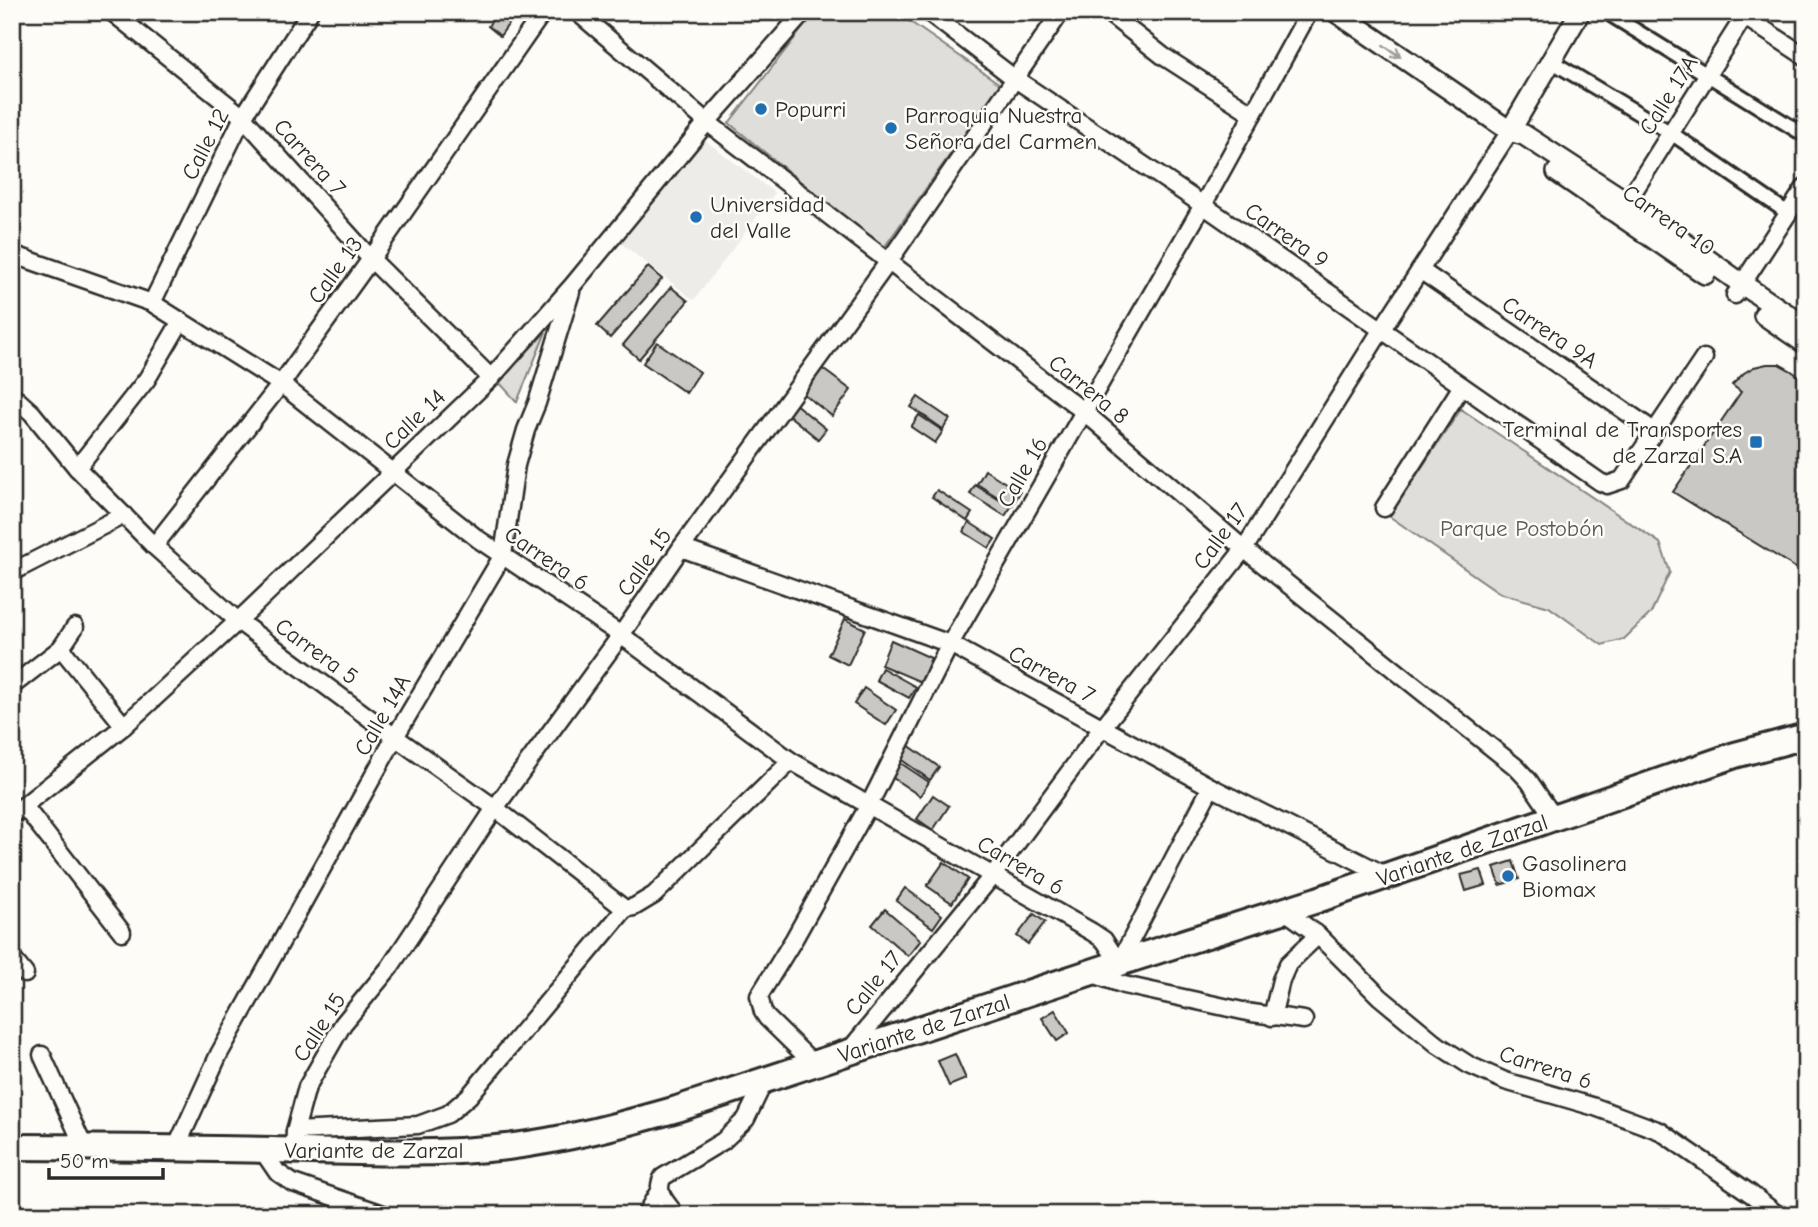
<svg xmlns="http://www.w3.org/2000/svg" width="1818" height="1227" font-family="'Comic Neue',sans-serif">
  <rect width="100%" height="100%" fill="#fdfcf7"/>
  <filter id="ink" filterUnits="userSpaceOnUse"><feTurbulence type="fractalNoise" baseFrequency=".0143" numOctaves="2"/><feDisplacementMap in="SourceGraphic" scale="14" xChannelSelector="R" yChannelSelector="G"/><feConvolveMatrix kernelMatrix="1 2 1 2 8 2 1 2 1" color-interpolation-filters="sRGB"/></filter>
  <g filter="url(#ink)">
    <polygon fill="#edece8" points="698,135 775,193 694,300 618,241"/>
    <g fill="#dfdeda" stroke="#858482" stroke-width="2">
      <polygon points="815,12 896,12 1000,84 883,249 729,123"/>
      <polygon points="546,332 517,402 498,381"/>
      <polygon points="1461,409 1660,543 1670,572 1651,613 1624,639 1602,645 1549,607 1500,593 1389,516"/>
    </g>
    <g fill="#c9c8c4" stroke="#2b2b2b" stroke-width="2">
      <polygon points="498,12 517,12 500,36 488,26"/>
      <polygon points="648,267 662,279 610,338 597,326"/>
      <polygon points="671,287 688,301 639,359 623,345"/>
      <polygon points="657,342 700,372 686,393 643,363"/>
      <polygon points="1767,364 1779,364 1790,370 1806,381 1806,560 1799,570 1673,492 1741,392 1732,385 1744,373 1754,367"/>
      <polygon points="820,367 851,390 832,416 801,392"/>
      <polygon points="918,397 950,419 943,429 911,407"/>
      <polygon points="794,403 826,429 818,439 786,413"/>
      <polygon points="919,415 943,431 935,443 911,427"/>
      <polygon points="985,470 1020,492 1012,506 977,484"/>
      <polygon points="975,485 1011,507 1005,516 970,494"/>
      <polygon points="937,490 972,513 967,521 932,497"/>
      <polygon points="969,522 995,539 989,548 964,532"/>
      <polygon points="845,619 865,629 848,665 828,655"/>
      <polygon points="891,640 931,658 921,682 881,665"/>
      <polygon points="882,668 916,687 909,698 876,680"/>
      <polygon points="864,688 896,710 886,725 854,704"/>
      <polygon points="908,745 939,767 930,780 899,758"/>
      <polygon points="896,760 929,782 920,796 887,774"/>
      <polygon points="933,795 949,806 933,830 917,819"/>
      <polygon points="1513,861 1519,879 1500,885 1494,867"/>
      <polygon points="944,862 968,879 952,903 927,886"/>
      <polygon points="1481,870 1486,885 1466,891 1461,875"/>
      <polygon points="905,888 942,915 933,928 896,901"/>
      <polygon points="885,909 921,940 908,956 872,925"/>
      <polygon points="1034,914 1045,922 1028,944 1017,936"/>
      <polygon points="1055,1010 1069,1033 1057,1041 1042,1018"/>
      <polygon points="955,1054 966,1079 949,1086 938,1061"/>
    </g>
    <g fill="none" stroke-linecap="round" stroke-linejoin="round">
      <g stroke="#2b2b2b" stroke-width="18">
        <g id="pedestrian">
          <polyline points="1606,12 1806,136"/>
          <polyline points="1551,61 1671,133 1788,213"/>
        </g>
      </g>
      <g stroke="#2b2b2b" stroke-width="21">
        <g id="minor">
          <polyline points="112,12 243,117 371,259 491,378"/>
          <polyline points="577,12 707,122 1083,411 1244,549 1516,767 1529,781 1555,819"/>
          <polyline points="928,12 1014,78 1203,205 1600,482 1607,485 1622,480 1626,474 1704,358"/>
          <polyline points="1107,12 1163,56 1253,114"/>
          <polyline points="1745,17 1806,57"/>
          <polyline points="1627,202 1747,12"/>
          <polyline points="12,254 152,303 281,384 478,539 621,635 791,761 1092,932 1104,940 1119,963 1211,787"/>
          <polyline points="1420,270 1654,431"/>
          <polyline points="1735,295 1806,186"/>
          <polyline points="152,303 243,117 310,12"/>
          <polyline points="12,395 32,413 77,468 154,546 238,621 395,737 495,808 625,909"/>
          <polyline points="77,468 147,379 181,321"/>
          <polyline points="1384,508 1462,386"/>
          <polyline points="154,546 281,384 371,259 543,12"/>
          <polyline points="681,548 950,644 1211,787 1387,876"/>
          <polyline points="12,572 124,515"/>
          <polyline points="61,648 124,726"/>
          <polyline points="12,686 61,648 75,627"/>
          <polyline points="24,806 122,932"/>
          <polyline points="12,815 124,726 238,621 491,378 573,285 707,122 804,12"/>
          <polyline points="1285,911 1318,935 1380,997 1438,1045 1469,1065 1505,1081 1595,1107 1660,1131 1751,1194 1778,1215"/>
          <polyline points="12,958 25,974"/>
          <polyline points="1090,973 1124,985 1252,1013 1304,1020"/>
          <polyline points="1272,1017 1281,980 1288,964 1318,935"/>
          <polyline points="849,1051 993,875 1102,728 1244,549 1382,329 1510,131"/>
          <polyline points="42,1055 84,1147"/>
          <polyline points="814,1064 767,1018 763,1012 759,996 794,939 869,805 950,644 1203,205 1309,12"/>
          <polyline points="295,1131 418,1125 448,1114 469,1096 625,909 634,907 654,895 791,761"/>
          <polyline points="176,1148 219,1054 395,737 503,555 516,465 526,430 537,403 571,292"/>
          <polyline points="262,1150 277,1172 293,1183 386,1215"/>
          <polyline points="294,1150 295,1131 307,1087 343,1024 390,967 495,808 621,635 681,548 889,261 1061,12"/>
          <polyline points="645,1215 659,1191"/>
          <path d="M676 1215C667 1203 654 1192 663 1177L723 1141 746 1119 765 1080"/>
        </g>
      </g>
      <g stroke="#2b2b2b" stroke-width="24">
        <g id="tertiary">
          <polyline points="1336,12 1510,131 1524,135 1627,202 1742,284 1806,327"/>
          <polyline points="1510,131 1580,12"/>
          <polyline points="1557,172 1705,274"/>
          <polyline points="1764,315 1806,344"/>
        </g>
      </g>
      <g stroke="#2b2b2b" stroke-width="30">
        <path id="primary" d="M12 1147C99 1147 186 1148 273 1150 351 1152 429 1156 507 1147 565 1140 621 1125 677 1109L1119 963 1317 900 1735 755 1806 736"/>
      </g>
      <use href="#pedestrian" stroke="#fdfcf7" stroke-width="12"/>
      <use href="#minor" stroke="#fdfcf7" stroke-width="16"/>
      <use href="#tertiary" stroke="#fdfcf7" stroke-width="19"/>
      <use href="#primary" stroke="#fdfcf7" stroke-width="24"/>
    </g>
    <defs><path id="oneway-shaft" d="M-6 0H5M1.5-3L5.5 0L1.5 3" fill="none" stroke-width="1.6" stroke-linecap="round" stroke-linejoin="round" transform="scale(1.75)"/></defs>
    <use stroke="#9e9e9b" href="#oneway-shaft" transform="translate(1392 51) rotate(34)"/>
  </g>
  <g fill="#1f6fb2" stroke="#fdfcf7" stroke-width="2.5">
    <circle cx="761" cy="109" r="7"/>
    <circle cx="891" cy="128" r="7"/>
    <circle cx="696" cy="217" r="7"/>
    <rect x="1749" y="435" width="14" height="14" rx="3.5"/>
    <circle cx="1508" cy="876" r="7"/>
  </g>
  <g text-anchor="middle" stroke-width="5" stroke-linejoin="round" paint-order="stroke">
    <g font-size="23" fill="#2b2b2b" stroke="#fdfcf7">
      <text transform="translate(1668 95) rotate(-58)" y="8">Calle 17A</text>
      <text transform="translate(205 144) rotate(-63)" y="8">Calle 12</text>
      <text transform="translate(310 157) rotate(48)" y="8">Carrera 7</text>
      <text transform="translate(1669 220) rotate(35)" y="8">Carrera 10</text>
      <text transform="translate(1287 235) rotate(35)" y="8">Carrera 9</text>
      <text transform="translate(335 270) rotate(-54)" y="8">Calle 13</text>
      <text transform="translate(1550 332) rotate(34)" y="8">Carrera 9A</text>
      <text transform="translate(1089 389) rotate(39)" y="8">Carrera 8</text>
      <text transform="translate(414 419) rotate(-44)" y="8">Calle 14</text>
      <text transform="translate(1022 472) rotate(-60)" y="8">Calle 16</text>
      <text transform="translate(1220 536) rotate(-54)" y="8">Calle 17</text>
      <text transform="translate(547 558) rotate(34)" y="8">Carrera 6</text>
      <text transform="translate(644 562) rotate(-55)" y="8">Calle 15</text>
      <text transform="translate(317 651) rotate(36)" y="8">Carrera 5</text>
      <text transform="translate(1052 674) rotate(29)" y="8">Carrera 7</text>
      <text transform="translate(382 715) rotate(-60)" y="8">Calle 14A</text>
      <text transform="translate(1462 850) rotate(-19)" y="8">Variante de Zarzal</text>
      <text transform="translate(1021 865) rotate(30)" y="8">Carrera 6</text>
      <text transform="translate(873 983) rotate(-51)" y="8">Calle 17</text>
      <text transform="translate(319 1027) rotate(-57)" y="8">Calle 15</text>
      <text transform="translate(924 1028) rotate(-18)" y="8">Variante de Zarzal</text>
      <text transform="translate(1546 1067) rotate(18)" y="8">Carrera 6</text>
      <text x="374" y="1158">Variante de Zarzal</text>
    </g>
    <g font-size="23" fill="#2b2b2b" stroke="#fdfcf7" text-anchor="start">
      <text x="775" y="117">Popurri</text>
      <text x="905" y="123">Parroquia Nuestra<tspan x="905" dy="26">Señora del Carmen</tspan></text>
      <text x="710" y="212">Universidad<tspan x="710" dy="26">del Valle</tspan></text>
      <text x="1742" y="437" text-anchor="end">Terminal de Transportes<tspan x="1742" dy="26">de Zarzal S.A</tspan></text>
      <text x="1522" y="871">Gasolinera<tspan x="1522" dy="26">Biomax</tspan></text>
    </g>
    <g font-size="23" fill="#585857" stroke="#fdfcf7">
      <text x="1522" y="536">Parque Postobón</text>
    </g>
  </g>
  <rect width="1818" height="1227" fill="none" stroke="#fdfcf7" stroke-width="42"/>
  <rect x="21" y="21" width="1776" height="1185" fill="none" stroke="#2b2b2b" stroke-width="2.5" filter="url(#ink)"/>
  <path d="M49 1168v10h114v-10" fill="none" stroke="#2b2b2b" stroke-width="3.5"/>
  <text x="60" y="1168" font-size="21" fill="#2b2b2b" stroke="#fdfcf7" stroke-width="5" paint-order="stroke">50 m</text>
</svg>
